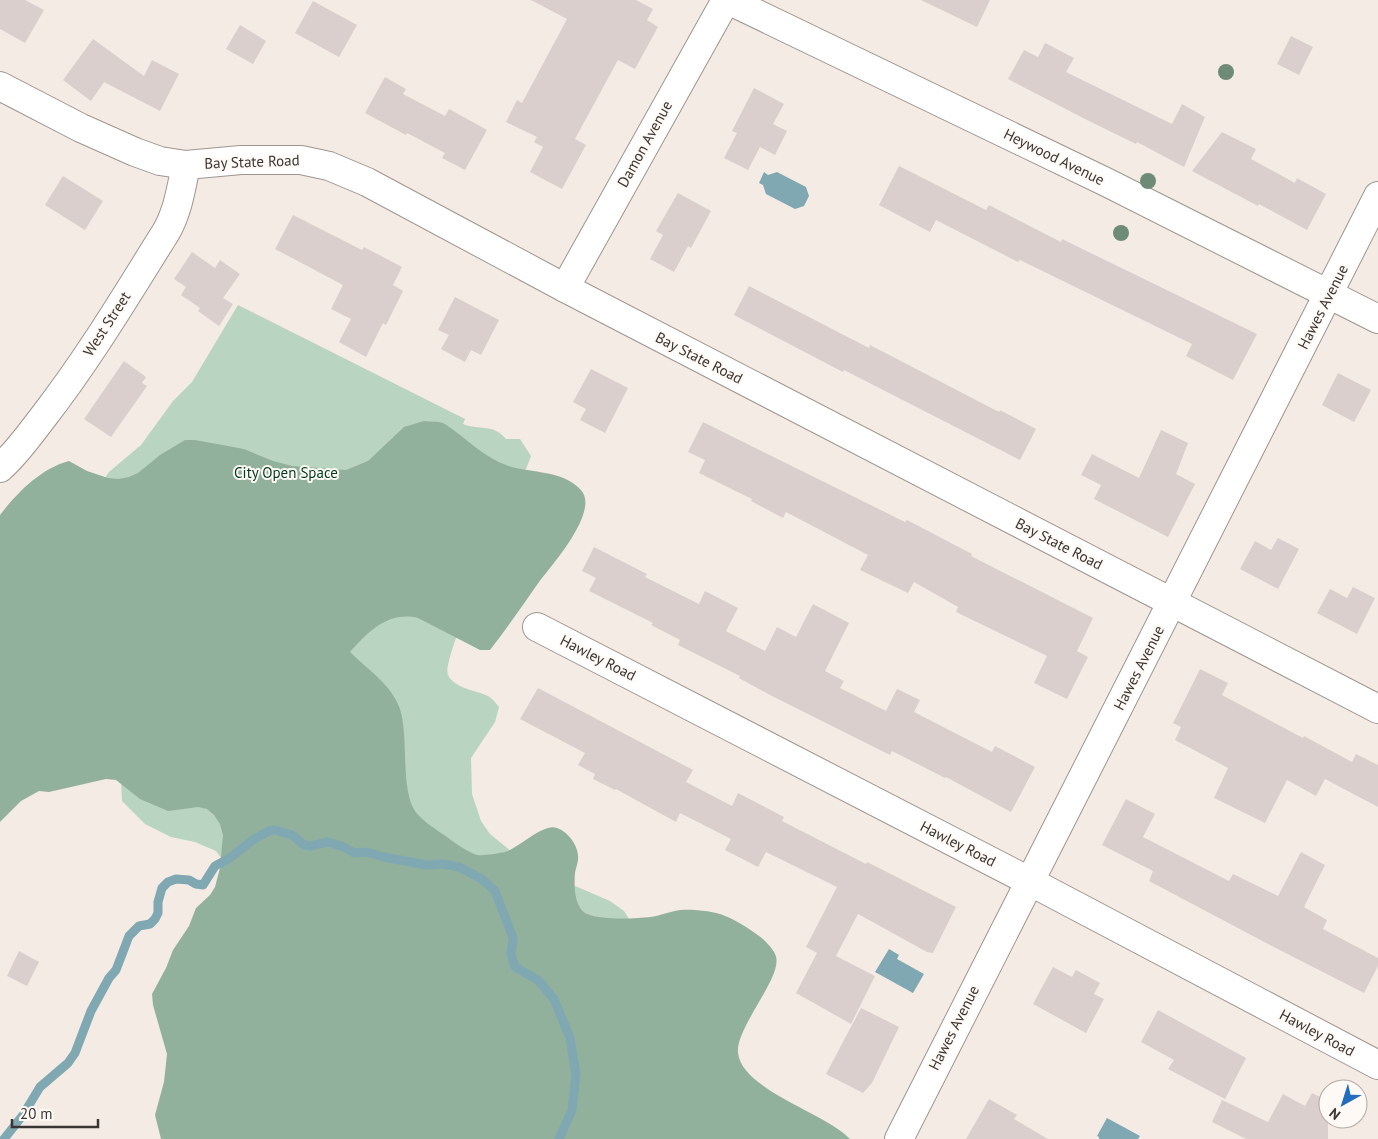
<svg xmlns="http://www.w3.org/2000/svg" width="1378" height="1139" font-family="'PT Sans',sans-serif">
  <rect width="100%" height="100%" fill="#f4ebe4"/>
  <path fill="#b9d4c1" d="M238 305 465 419 463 424C480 431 493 423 506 439H520L531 456C521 485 440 659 448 675 455 689 476 690 488 696 492 698 496 703 499 707L495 722 471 758 472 794 481 821 490 834 512 852 568 883 610 901 624 911 633 925 233 874 216 851 195 842 171 837 145 824 122 801 121 781 74 524 109 472 141 445 173 401 192 382Z"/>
  <path fill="#92b19c" d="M424 421C430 422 437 421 443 423 447 425 452 429 456 432 471 443 488 459 506 465 531 474 562 469 581 490 600 511 552 565 539 582 523 605 507 628 490 650H480L418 618C388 611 368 632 350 652 368 670 391 684 400 709 409 737 400 788 415 811 422 821 437 830 447 837 453 842 471 854 478 855 483 856 500 853 505 852 519 848 543 823 557 828 568 832 577 844 578 855 579 861 576 867 575 873 574 885 574 908 587 914 602 920 634 919 650 917 660 916 670 911 681 910 692 909 715 911 725 916 736 920 755 932 764 940 767 943 773 949 775 954 786 974 735 1027 738 1053 742 1090 826 1113 850 1139H161L155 1115 164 1082 167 1054 153 1005 152 994 166 968 173 950 189 926 196 908 210 895 215 887 220 868 223 835 220 824 214 815 207 809 198 807 168 811 140 799 116 780 106 779 49 792 39 791 21 801 0 822V515C18 492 40 469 69 461L87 471 108 478 118 479 129 477 138 473 160 455 185 440H195L244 449 273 461 292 466 346 470 368 461 404 427Z"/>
  <g fill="#7fa8b2">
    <polygon points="764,172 768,175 777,172 806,187 809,196 804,206 795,209 766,194 763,185 759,183"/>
    <polygon points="889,949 899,955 897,959 924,974 913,993 875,972"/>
    <polygon points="1107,1118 1140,1136 1138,1139 1099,1139 1099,1137 1097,1136"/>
  </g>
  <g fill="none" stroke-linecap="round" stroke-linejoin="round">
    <polyline stroke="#7fa8b2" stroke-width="9" points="4,1139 23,1115 40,1087 68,1063 75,1053 91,1011 109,978 116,970 129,936 139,926 150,924 155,919 158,913 158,902 162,888 168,882 176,879 189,880 196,884 203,885 215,866 230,858 254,839 269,831 275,830 292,835 304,845 310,846 328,842 344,847 354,853 366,852 384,857 426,865 442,864 459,867 482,879 495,891 513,938 511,954 515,967 538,980 554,999 570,1038 576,1074 572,1110 559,1139"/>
  </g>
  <g fill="#dbcfcd">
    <polygon points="0,0 25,0 44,10 25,43 0,29"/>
    <polygon points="531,0 636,0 653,9 647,20 658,27 635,69 618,60 575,139 586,145 562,189 530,172 543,147 534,142 537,137 506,122 517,100 522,103 567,19"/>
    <polygon points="921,0 990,0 977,27"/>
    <polygon points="313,1 357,25 339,57 295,33"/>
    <polygon points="240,25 266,41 253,64 226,49"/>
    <polygon points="1291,36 1313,47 1299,75 1277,64"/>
    <polygon points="93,39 144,76 152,60 179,74 160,111 104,82 91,101 63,80"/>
    <polygon points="1045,43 1074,58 1066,72 1172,124 1182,104 1205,117 1184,167 1137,142 1136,144 1087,120 1008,79 1024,50 1038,57"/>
    <polygon points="385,77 406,89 403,94 445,116 449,109 487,130 465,170 442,158 445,153 407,133 406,135 365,113"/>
    <polygon points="754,88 784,104 773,124 787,131 775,155 760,147 748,170 724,158 737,133 732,131"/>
    <polygon points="1222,132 1256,149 1251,159 1295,183 1297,178 1326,194 1307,230 1259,204 1258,206 1192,171"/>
    <polygon points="899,166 986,210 989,205 1061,242 1062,239 1257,334 1233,380 1186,356 1192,344 1020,260 1018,262 936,220 930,232 879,205"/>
    <polygon points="63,176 103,201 85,230 45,205"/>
    <polygon points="678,193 711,211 691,248 688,246 674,272 650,259 663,235 656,231"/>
    <polygon points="293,215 362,250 364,247 402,267 393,285 403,291 386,325 383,323 366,357 339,342 351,319 331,309 343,285 275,249"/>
    <polygon points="192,252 215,268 220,260 240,274 223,298 233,304 219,326 198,311 200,308 181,295 186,287 174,279"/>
    <polygon points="749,286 869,348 870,345 999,412 1000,410 1036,429 1020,460 844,370 843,372 734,315"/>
    <polygon points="455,297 499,320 481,355 471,350 465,362 441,349 449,335 438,330"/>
    <polygon points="124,361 146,377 142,383 147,386 111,437 84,419"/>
    <polygon points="591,369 628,388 605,433 580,420 586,409 573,402"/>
    <polygon points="1338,373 1371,390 1354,422 1322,405"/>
    <polygon points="703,422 905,522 907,520 972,554 971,556 1093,618 1077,651 1088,657 1067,699 1034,683 1047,656 956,612 958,607 914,582 908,593 860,570 868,555 786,512 783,518 751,501 752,499 699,473 705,460 688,452"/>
    <polygon points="1161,430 1188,443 1176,474 1195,484 1168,537 1094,499 1101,485 1081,475 1092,454 1139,478"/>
    <polygon points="1278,538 1299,549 1278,589 1240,569 1255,541 1271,550"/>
    <polygon points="594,547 647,574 645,577 699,604 705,591 738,608 726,631 765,651 777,627 796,637 813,604 849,623 825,671 844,681 840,688 886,711 897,689 920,700 914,712 992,752 995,746 1035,767 1011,812 946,777 945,778 892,751 890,755 772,696 739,678 740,676 678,645 680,640 651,625 653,623 589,591 596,578 582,571"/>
    <polygon points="1353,587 1375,598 1357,634 1317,613 1330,589 1347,598"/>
    <polygon points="1200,669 1228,683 1222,695 1303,738 1304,736 1352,762 1356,754 1378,765 1378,807 1325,779 1316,796 1287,780 1265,823 1214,798 1228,768 1175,740 1181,727 1173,723"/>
    <polygon points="538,688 693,770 686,782 732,806 738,793 784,817 782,821 866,864 867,862 956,907 933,953 927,952 858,914 836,956 875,976 851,1024 796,993 817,953 806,947 837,887 766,852 758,867 725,850 731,839 680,813 676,822 616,789 615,790 593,779 595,774 578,765 585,753 520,719"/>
    <polygon points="1126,799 1155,814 1143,837 1229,881 1233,874 1278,896 1301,852 1325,865 1304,907 1327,920 1323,929 1378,958 1378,966 1364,993 1270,945 1149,881 1153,871 1102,845"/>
    <polygon points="19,951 39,962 27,986 7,976"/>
    <polygon points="1053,967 1072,977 1076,970 1100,983 1094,994 1104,999 1086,1033 1033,1004"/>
    <polygon points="861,1008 899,1027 872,1083 863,1093 826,1074"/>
    <polygon points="1158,1010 1246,1058 1225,1099 1168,1069 1174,1060 1141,1042"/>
    <polygon points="1312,1093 1328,1101 1328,1139 1246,1139 1212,1122 1222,1100 1268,1122 1283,1094 1305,1106"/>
    <polygon points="989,1099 1017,1115 1014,1119 1048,1139 966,1139"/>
  </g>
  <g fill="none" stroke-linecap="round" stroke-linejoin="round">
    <g stroke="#9e958f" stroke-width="30">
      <g id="minor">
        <polyline points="728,0 1106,182 1378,319"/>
        <polyline points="0,86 81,128 135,152 160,161 186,165 241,160 301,160 329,166 367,182 565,288 1378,709"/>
        <polyline points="565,288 726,0"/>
        <path d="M0 468C17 453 30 434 44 416 89 358 127 294 166 232 178 211 181 189 186 165"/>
        <polyline points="537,627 1029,881 1378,1065"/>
        <polyline points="899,1139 1378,196"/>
      </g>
    </g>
    <use href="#minor" stroke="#fff" stroke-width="28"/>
  </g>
  <g fill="#6e8b78">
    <circle cx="1226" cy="72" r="8"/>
    <circle cx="1148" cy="181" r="8"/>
    <circle cx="1121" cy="233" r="8"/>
  </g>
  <g text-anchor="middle" stroke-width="4" stroke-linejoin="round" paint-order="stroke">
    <g font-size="15" fill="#393532" stroke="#fff9f5">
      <text transform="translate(645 144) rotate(-61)" y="5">Damon Avenue</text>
      <text transform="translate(1054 157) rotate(26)" y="5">Heywood Avenue</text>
      <text transform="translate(252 162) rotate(-2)" y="5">Bay State Road</text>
      <text transform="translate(1323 307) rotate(-63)" y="5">Hawes Avenue</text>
      <text transform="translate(107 324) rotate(-57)" y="5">West Street</text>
      <text transform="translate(699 358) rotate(27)" y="5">Bay State Road</text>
      <text transform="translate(1059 544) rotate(27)" y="5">Bay State Road</text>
      <text transform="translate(598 658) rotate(27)" y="5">Hawley Road</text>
      <text transform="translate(1139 668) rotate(-63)" y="5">Hawes Avenue</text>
      <text transform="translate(958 844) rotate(27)" y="5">Hawley Road</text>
      <text transform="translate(954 1028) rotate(-63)" y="5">Hawes Avenue</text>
      <text transform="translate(1317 1033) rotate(28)" y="5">Hawley Road</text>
    </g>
    <g font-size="15" fill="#003c1f" stroke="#fff9f5">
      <text x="286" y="478">City Open Space</text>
    </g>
  </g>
  <g transform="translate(1343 1104) rotate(219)"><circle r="24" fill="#fff9f5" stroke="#b0aba7"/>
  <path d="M0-4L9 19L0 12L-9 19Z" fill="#206ebd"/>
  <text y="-8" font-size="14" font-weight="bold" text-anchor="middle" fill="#393532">N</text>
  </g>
  <path d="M12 1119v8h86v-8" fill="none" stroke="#393532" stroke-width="2.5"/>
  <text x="20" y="1119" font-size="15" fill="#393532" stroke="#fff9f5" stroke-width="4" paint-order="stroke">20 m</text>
</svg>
